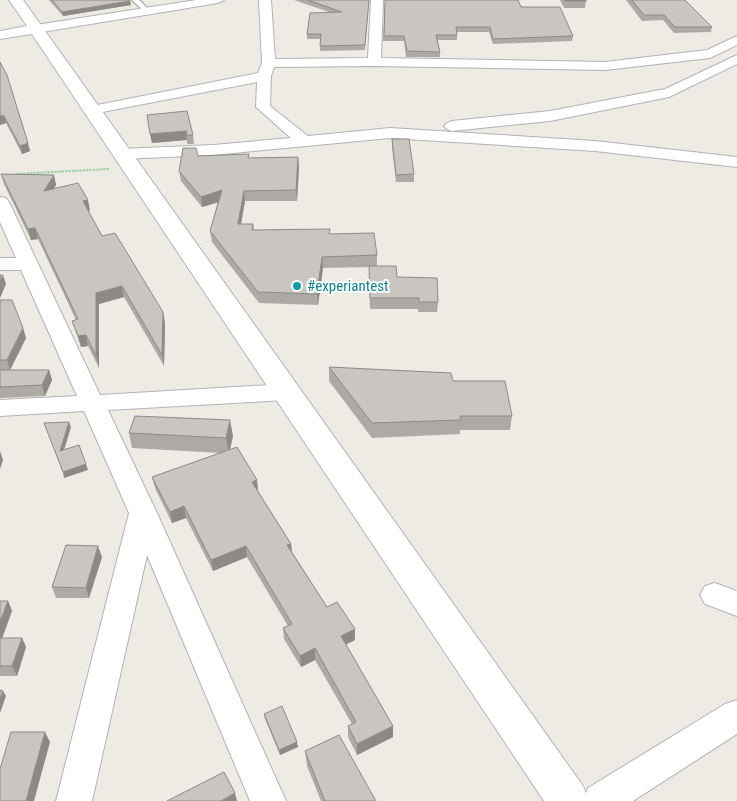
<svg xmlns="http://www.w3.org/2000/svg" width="737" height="801" font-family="'Roboto Condensed',sans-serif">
  <rect width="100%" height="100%" fill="#eeeae4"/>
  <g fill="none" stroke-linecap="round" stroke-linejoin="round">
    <g stroke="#afb3b6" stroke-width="3">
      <polygon id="lane" points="132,0 139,0 150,11 145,12"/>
    </g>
    <g stroke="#afb3b6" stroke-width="2">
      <g id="street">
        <polygon points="196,0 224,0 218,3 36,33 30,29 36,25"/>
        <polygon points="259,0 271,0 275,59 368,58 371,0 383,0 381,58 605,62 707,50 737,36 737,45 710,58 605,70 374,66 274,67 271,76 270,106 308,136 390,128 595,141 737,157 737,167 595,151 390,138 213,155 121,159 115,157 113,154 115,151 121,149 213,145 291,138 256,107 257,82 92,114 87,113 85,110 87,107 92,106 258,73 262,63"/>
        <polygon points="737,55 737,64 669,97 550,121 452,131 447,129 444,126 447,123 452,121 550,111 665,89"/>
        <polygon points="0,197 6,198 9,202 100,395 286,384 294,387 298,392 294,397 286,400 108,410 157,513 286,801 250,801 147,555 92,801 56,801 129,513 84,411 0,416 0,400 77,396 21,270 0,270 0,258 16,258 0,222"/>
        <polygon points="715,583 737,591 737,616 705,604 700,595 705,586"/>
        <polygon points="737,700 737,734 633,801 583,801 588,788 725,704"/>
      </g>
    </g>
    <g stroke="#b0b5b9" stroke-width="2">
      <polygon id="secondary" points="9,0 23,0 583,786 589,801 544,801 32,34 0,39 0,31 27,26"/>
    </g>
    <polyline stroke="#9fcea3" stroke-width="2" stroke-dasharray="2.5 1" stroke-linecap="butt" points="16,174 109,169"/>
    <use href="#lane" fill="#fff" fill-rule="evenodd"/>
    <use href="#street" fill="#fff" fill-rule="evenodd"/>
    <use href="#secondary" fill="#fff" fill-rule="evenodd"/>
  </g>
  <g fill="#ada9a5">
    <polygon points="49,0 129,0 131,5 63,16"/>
    <polygon points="294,0 369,0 365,50 320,51 320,39 307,39 307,34 329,12"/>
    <polygon points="385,0 521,7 573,36 572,41 493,44 489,32 457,32 457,40 437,40 440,52 440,57 406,57 404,41 383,41"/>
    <polygon points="560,0 586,0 585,8 564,8"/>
    <polygon points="626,0 685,0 712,27 711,32 674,33 663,20 642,21"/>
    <polygon points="0,62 30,151 22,154 6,123 0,125"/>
    <polygon points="147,115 193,135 194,144 187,144 187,140 152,143"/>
    <polygon points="392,139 414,174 414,182 396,182 392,147"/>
    <polygon points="198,156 249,158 298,157 299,167 297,201 245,201 241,224 253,224 254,230 330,234 377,255 377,266 397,277 438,302 437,312 418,312 418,309 370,309 369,267 323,268 318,305 259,303 212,242 210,231 218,202 202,207 181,181 179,171"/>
    <polygon points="1,174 54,175 56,185 54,189 90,210 88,211 102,236 163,312 165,323 164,366 124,297 99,304 99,368 88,346 81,347 72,321 76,320 38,239 31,240 4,184"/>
    <polygon points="0,300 23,328 26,338 10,370 49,370 52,380 45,396 0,398"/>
    <polygon points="329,367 453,381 512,416 510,430 460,430 460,434 372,438 329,381"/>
    <polygon points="129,433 233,436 230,449 257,480 258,491 291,544 292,552 327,607 355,640 346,644 393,726 393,737 357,755 348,737 348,726 352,724 315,660 301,667 284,639 283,628 288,626 247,557 213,571 186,518 172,523 155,488 152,477 220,453 132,448"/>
    <polygon points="102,557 89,598 56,598 52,587"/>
    <polygon points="0,601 8,601 12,611 2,638 22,638 26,647 17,676 0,676"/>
    <polygon points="264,714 298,747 280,755 265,719"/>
    <polygon points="305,751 376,801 321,801 307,766"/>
  </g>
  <g fill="#8d8a86">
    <polygon points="130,1 131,5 63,16 62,12"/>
    <polygon points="0,116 4,116 6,123 0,125"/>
    <polygon points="187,131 186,135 187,140 152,143 150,134"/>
    <polygon points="28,143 30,151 22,154 20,146"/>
    <polygon points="298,157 299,167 297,201 296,190"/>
    <polygon points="54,175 56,185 46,201 44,191"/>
    <polygon points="222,190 223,201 202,207 201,197"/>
    <polygon points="244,191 245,201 239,235 238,224"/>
    <polygon points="88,200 90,210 85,212 83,201"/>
    <polygon points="35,228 38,239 31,240 28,229"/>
    <polygon points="322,257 323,268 318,305 317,294"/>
    <polygon points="3,275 6,284 0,298 0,281"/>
    <polygon points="122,286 124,297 99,304 99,368 96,356 96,293"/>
    <polygon points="163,312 165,323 164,366 162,355"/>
    <polygon points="23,328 26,338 10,370 7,360"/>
    <polygon points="86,335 88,346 81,347 78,336"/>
    <polygon points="49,370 52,380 45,396 42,385"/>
    <polygon points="230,420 233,436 229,453 226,438"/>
    <polygon points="69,422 71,427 62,457 60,451"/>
    <polygon points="0,451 3,460 0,469"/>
    <polygon points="86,464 88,470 64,478 63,472"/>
    <polygon points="257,480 258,491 252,482"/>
    <polygon points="184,506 186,518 172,523 170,512"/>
    <polygon points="291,544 292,555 287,545"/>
    <polygon points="98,546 102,557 89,598 86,588"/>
    <polygon points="246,546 247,557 213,571 211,560"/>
    <polygon points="8,601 12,611 0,644 0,622"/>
    <polygon points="355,629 355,640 341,647 341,636"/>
    <polygon points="22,638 26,647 17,676 12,666"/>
    <polygon points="315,648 315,660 301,667 300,656"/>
    <polygon points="3,691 6,696 0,713 0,700"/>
    <polygon points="393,726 393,737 357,755 357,744"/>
    <polygon points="45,732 50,742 34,801 26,801"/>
    <polygon points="297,742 298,747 280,755 279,750"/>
    <polygon points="235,793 237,801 221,801"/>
  </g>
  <g fill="#c9c5c0" stroke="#8d8a86">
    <polygon points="52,0 129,0 130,1 62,12"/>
    <polygon points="308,0 369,0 365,45 320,46 321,34 307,34 310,13 342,12"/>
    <polygon points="385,0 518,0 521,7 560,7 573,36 493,39 490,27 456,27 457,35 436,35 440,52 407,51 404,36 384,36"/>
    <rect x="565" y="0" width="21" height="1"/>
    <polygon points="632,0 685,0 712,27 675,27 664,15 644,15"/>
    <polygon points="0,62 7,75 28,143 20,146 4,116 0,116"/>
    <polygon points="187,111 193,135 186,135 187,131 150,134 147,115"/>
    <polygon points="392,139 409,139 414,174 396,175"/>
    <polygon points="183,148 196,148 198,156 249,154 248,158 298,157 296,190 244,191 238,224 253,224 252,230 330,229 329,234 374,233 377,255 322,257 317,294 258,292 210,231 222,190 201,197 179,171"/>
    <polygon points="1,174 54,175 44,191 78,183 88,200 83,201 102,236 115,233 163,312 162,355 122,286 96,293 96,356 86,335 78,336 72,321 78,319 35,228 28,229"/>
    <polygon points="369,266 396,266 397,277 437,278 438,302 419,302 419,298 370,298"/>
    <polygon points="0,275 3,275 0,281"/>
    <polygon points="0,300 12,300 23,328 7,360 0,360"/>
    <polygon points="329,367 451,373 453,381 505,381 512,416 460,416 461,420 372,423"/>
    <polygon points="0,370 49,370 42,385 0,387"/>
    <polygon points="135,416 230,420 226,438 129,433"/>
    <polygon points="69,422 60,451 79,445 86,464 63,472 44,423"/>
    <polygon points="237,447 257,480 252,482 291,544 287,545 327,607 337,602 355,629 341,636 393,726 357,744 348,726 356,722 315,648 300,656 283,628 292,624 246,546 211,560 184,506 170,512 152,477"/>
    <polygon points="66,545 98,546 86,588 52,587"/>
    <polygon points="0,601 8,601 0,622"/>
    <polygon points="0,638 22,638 12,666 0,666"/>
    <polygon points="0,690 3,691 0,700"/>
    <polygon points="282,706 297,742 279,750 264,714"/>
    <polygon points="11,732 45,732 26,801 0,801 0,769"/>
    <polygon points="339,735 376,801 325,801 305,751"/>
    <polygon points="224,772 235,793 221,801 167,801"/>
  </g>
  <circle fill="#0f9aa8" stroke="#fff" stroke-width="2" cx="297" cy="286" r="5"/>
  <g text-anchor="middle" stroke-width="4" stroke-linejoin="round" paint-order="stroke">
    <g font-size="15" fill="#0d838f" stroke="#fff" text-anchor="start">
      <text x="307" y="291">#experiantest</text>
    </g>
  </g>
</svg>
